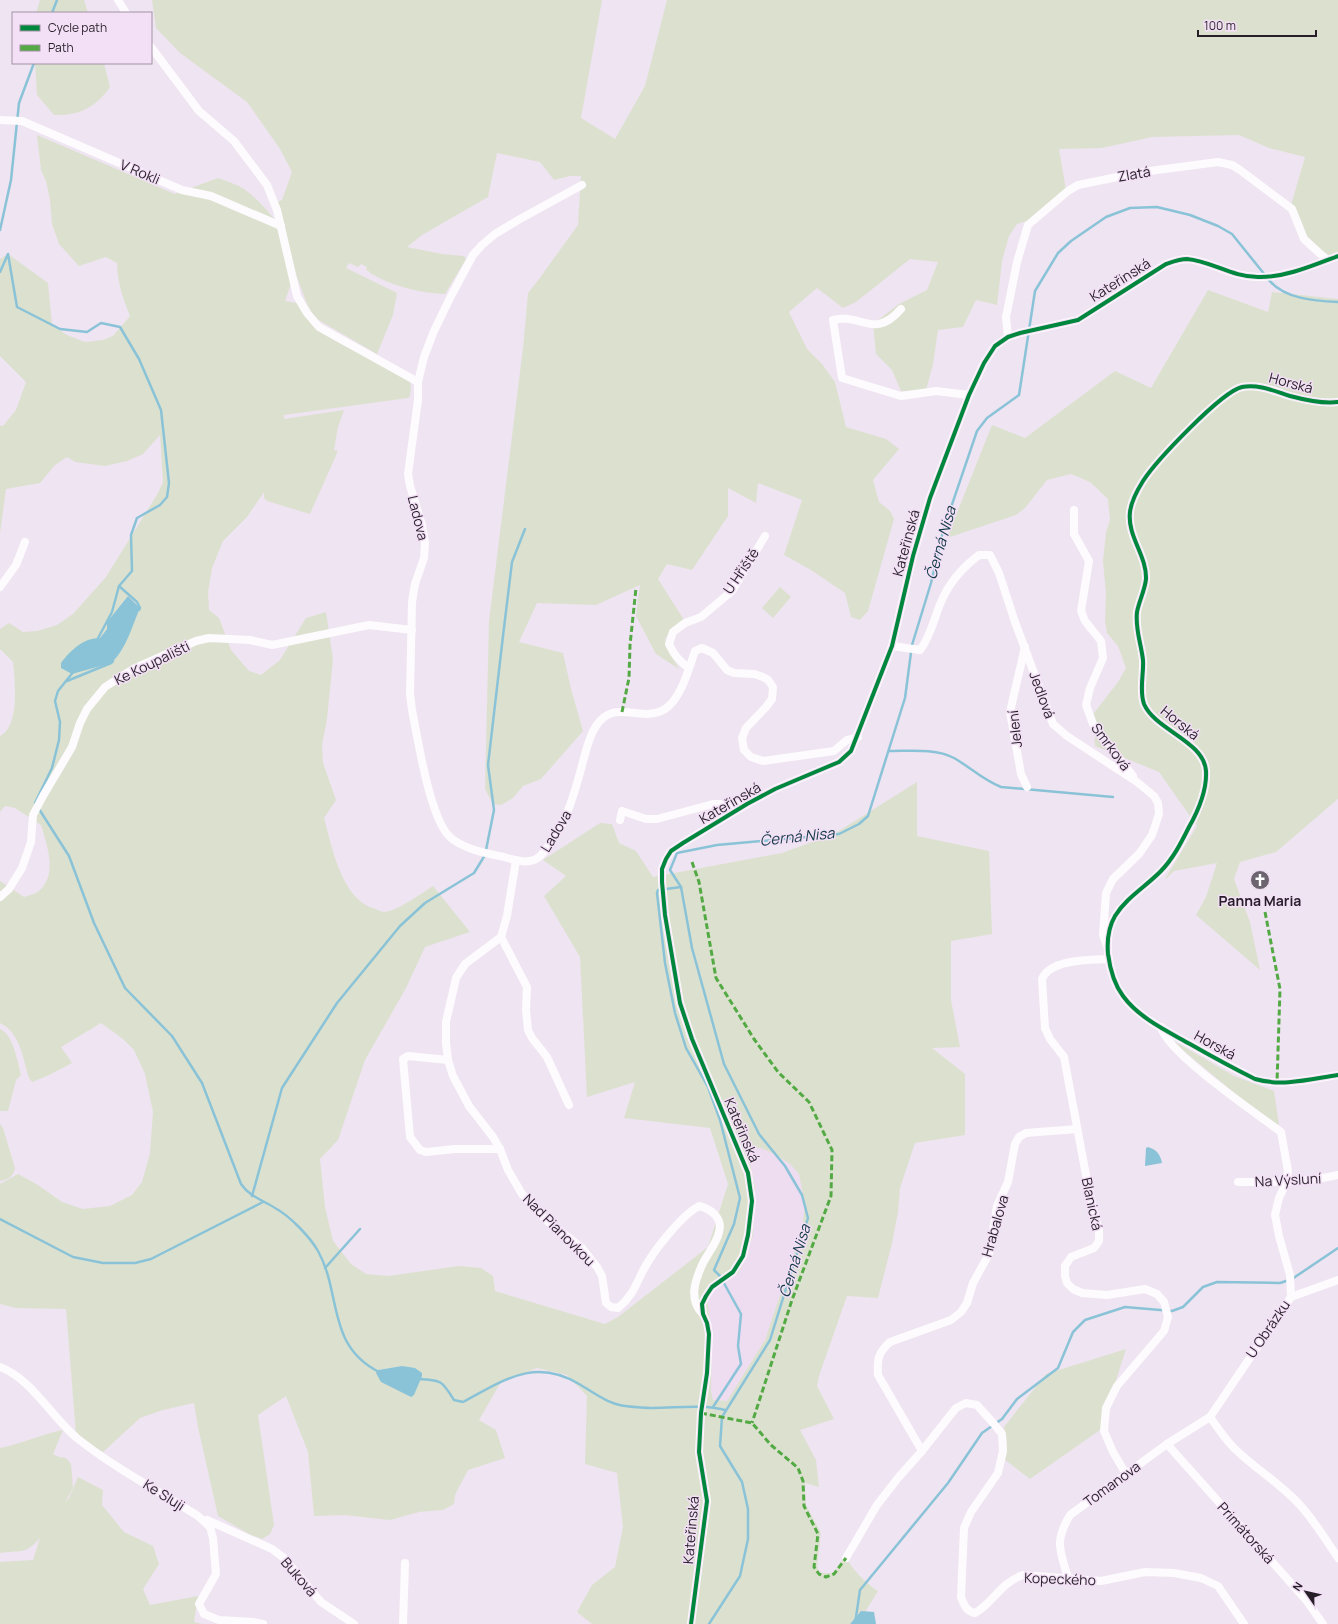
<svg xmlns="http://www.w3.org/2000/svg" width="1338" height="1624" font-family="Manrope,sans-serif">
  <rect width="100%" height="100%" fill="#efe4f1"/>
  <polygon fill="#eedcf1" points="752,1147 761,1148 776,1155 790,1164 799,1174 805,1205 802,1229 765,1340 727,1401 713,1400 711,1391 712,1336 707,1299 753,1235 755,1187 748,1154"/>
  <g fill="#dce1cf" fill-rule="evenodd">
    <polygon points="40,0 84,0 88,13 36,13"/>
    <path d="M152 0H602L581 118 615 139 645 86 667 0H1338V253L1331 256C1303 241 1303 232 1291 205L1305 157 1269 148 1239 135 1152 137 1102 148 1059 149 1066 190 1029 220 1017 224 1009 236 1002 261 997 305 976 300 963 327 938 330 933 364 926 390 901 391 892 370 876 354 873 324 899 304 927 290 938 262 910 259 856 302 843 308 817 288 789 312 807 349 822 364 835 382 846 427 886 439 899 449 873 480 879 502 890 511 894 519 868 611 860 620 851 617 845 593 811 570 784 555 802 500 758 483 756 503 728 488V516L692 570 667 564 658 579 684 620 671 630 665 639 668 649 679 669 656 654 636 616 640 585 596 605 537 603 519 642 563 653 571 689 583 731 541 779 523 786 513 798 501 805 493 804 485 789 489 621 523 348 528 293 539 279 578 225 581 176H570L554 180 540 162 497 153 488 197 422 235 407 247 442 254 464 256 466 259 445 294C419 293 392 286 370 273V272L366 270 367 267 361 264 358 267 349 263 346 268 397 293 393 315 377 354 315 318 307 304 295 272 285 301 297 303 332 339 409 380 411 385 410 396 408 398 284 415V419L344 410 338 427 334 450 338 451 310 514 267 501 264 498V492L247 517 223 541 212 568 208 592 209 610 219 618 231 650 249 671 261 675 280 660 306 618 326 612 333 659 327 719 322 745 323 763 336 800 324 818C332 847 342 901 376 909 378 910 382 912 385 912 397 911 422 893 433 886L470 932 425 947 406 988 365 1060 338 1140 320 1159 325 1207 333 1241 351 1264 366 1274 388 1276 459 1266 481 1268 493 1276 495 1291 605 1324 618 1317 708 1247 728 1184 710 1128 624 1118 635 1082 587 1097 580 957 544 896 566 876 543 860 600 823 612 824 619 843 636 851 653 877 782 853 834 834 917 782V836L989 851 992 934 951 941V1000L960 1047 932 1048 965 1074V1135L915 1143 900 1188 898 1212 892 1243 878 1298 847 1296 819 1376 817 1386 834 1419 800 1430 816 1460 819 1487 805 1483 806 1505 821 1533 817 1567 820 1573H833L846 1556C849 1567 868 1585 878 1591L865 1612 861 1611 850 1624H592L577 1612 592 1585 615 1567 623 1527 617 1473 585 1464 587 1396 567 1375 537 1368 501 1382 479 1420 496 1430 505 1458 468 1470 455 1495 454 1504 443 1510 419 1512 390 1520 344 1515 314 1516 308 1452 286 1396 258 1415 274 1525 270 1534 262 1539 249 1534 218 1516 198 1427 194 1403 163 1410 140 1418 102 1453 76 1434 66 1309 16 1308 0 1304V1184L18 1174 38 1185 62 1202 83 1209 110 1206 132 1195 142 1182 150 1153 153 1112 145 1074 134 1050 123 1039 101 1023 61 1047 72 1063 47 1076 32 1082 29 1078C23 1059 20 1032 0 1023V881L24 897C29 895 35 894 39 891 58 875 47 845 41 825L15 808 5 806 0 812V736C20 726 15 681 13 662L0 649V629L9 623 23 632 37 631 57 625 73 614 106 577 158 493 163 482 160 435 143 454 127 461 105 466 75 462 67 457 55 465 40 483 6 489 0 533V425L3 426 16 410 26 382 0 356V259L8 254 48 283 52 325 67 335 85 342 103 340 113 336 130 316C123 299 117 281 117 263L106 257 79 266 59 244 52 224 50 200 46 181 41 170 37 135 175 194 218 178C226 181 236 184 244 189 260 200 271 215 283 230L277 202 282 200 292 172 280 149 247 102 180 53 156 28ZM128 596 140 608 120 652 111 663 95 666V638H100L107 629V622ZM752 1148H761L776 1155 790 1164 799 1174 805 1205 802 1229 765 1340 727 1401 713 1400 711 1391 712 1336 707 1299 715 1282 738 1274 746 1257 753 1235 755 1187 748 1154ZM402 1366 411 1397 396 1389 378 1370Z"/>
    <path d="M35 63H104L110 87C96 107 79 116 54 115L37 95Z"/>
    <polygon points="1208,290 1268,312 1272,292 1338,299 1338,799 1276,852 1240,862 1234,879 1250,922 1260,970 1196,915 1206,897 1217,863 1174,871 1166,879 1165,879 1197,826 1159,772 1095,746 1094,713 1118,682 1126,668 1118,646 1107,633 1105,621 1106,594 1103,561 1106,532 1110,520 1108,499 1090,482 1071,474 1047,480 1025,508 1016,515 947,538 992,425 1025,438 1115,371 1151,388"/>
    <polygon points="780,587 791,597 773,618 762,608"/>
    <path d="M0 1029C13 1034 18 1063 21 1075L16 1080 8 1111H0Z"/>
    <polygon points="1167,1037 1234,1076 1274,1091 1279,1125 1267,1120"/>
    <path d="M0 1124 3 1128 15 1168C14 1176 7 1180 0 1181Z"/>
    <polygon points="1126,1349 1100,1430 1030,1479 1004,1459 1007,1443 1004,1427 1046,1374"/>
    <path d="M63 1430 53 1454 59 1457 66 1458 71 1464 73 1488 65 1502 69 1498 78 1477 103 1490 102 1505 124 1532 153 1546 159 1564 143 1589 150 1605 198 1596 194 1622 202 1624H0V1562L33 1560 40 1538C25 1555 21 1550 0 1553V1448C22 1444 41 1434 63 1430Z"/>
  </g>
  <g fill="#8ac3d7">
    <path d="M128 596 140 608C132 626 126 650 111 663L72 674 61 668V663C71 650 83 638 100 638L107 629V622Z"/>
    <path d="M1148 1147C1157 1150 1160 1154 1162 1163L1145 1166 1146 1148Z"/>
    <polygon points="402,1366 415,1368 422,1373 422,1376 414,1395 411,1397 381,1382 376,1373 378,1370"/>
    <polygon points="861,1611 874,1612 876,1624 850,1624"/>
  </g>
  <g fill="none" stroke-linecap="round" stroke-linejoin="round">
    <g stroke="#8ac3d7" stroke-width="2.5">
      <polyline points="52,13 57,0"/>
      <polyline points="0,230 11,180 19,103 34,63"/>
      <polyline points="0,272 8,254 17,307 60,329 87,332 101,323 120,327 139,359 161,410 169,483 167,497 160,505 137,518 131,535 132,571 119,586 112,612 97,640"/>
      <path d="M1268 279C1284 299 1315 301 1338 302"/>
      <polyline points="119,586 137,602 140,608 139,610"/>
      <polyline points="67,681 111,663 113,661"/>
      <path d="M889 751C909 751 936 748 954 758 970 767 983 780 1001 787L1113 797"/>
      <polyline points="35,803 52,768 59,740 60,722 55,701 58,691 74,671"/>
      <path d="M39 809 69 856 94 923 125 988 172 1036 202 1083 241 1184C250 1197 263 1200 275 1208 290 1216 310 1237 318 1251 342 1294 326 1345 379 1372"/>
      <polyline points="681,887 658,890 657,893 665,963 675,1013 686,1048 708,1087 720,1120 740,1198 734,1224 714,1270 720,1276 741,1314 738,1346 741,1364 713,1407"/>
      <polyline points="252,1196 282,1088 337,1003 400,926 425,903 474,873 485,855 494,810 488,765 503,636 512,562 525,529"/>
      <polyline points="0,1219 73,1257 103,1263 135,1263 151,1259 263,1202"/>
      <polyline points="325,1268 360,1229"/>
      <path d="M419 1379C442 1380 442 1381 454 1400L463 1402C503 1381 534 1357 579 1384 593 1392 608 1404 625 1406 634 1407 643 1408 652 1408 677 1408 702 1404 725 1410"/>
      <polyline points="709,1624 740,1576 748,1539 748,1509 742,1482 720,1446 722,1417 770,1340 808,1218 802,1195 785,1166 759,1134 724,1064 692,948 681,887 670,870 677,853 717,845 839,834 859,824 868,816 905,698 912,645 931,583 943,531 977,431 987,418 1019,395 1035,291 1058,253 1071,241 1106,217 1130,208 1157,207 1190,215 1218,226 1232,234 1265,275"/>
      <polyline points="855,1624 860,1590 948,1483 982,1433 1002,1419 1017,1399 1058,1368 1073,1332 1085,1320 1125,1307 1172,1311 1183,1307 1203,1287 1217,1282 1280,1283 1292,1279 1338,1248"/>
    </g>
    <g stroke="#fdfbfd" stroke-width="8">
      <polyline points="118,0 126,13"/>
      <polyline points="151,47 199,111 234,141 267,185 277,210 297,296 307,313 319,327 418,382"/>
      <polyline points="0,120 22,121 182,190 211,196 281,226"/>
      <path d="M582 185 520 219 495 234 482 245 473 255 451 296 434 331 424 357 418 382V400L408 474 410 486 422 525 425 543 424 558 415 584 412 602 410 694 412 710C418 739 430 821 451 838 466 850 486 853 504 857 518 861 533 866 543 853 564 829 573 799 581 769 585 755 588 738 596 726 615 697 640 724 665 709 681 699 689 668 695 651L702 648 713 653 727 670 734 673 754 674 763 677 768 680 773 687 772 699 766 707 746 728 742 738 744 750 751 757 763 761 834 751 847 740 858 737"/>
      <path d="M901 309C874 340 862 313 833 320L842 378 901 396 936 391 969 395"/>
      <polyline points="1008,337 1006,317 1017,262 1028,225 1068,191 1078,185 1142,172 1218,162 1232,165 1240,170 1292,209 1304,239 1327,260"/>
      <path d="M1338 402C1323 404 1305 400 1290 396 1274 391 1259 384 1242 387 1221 392 1156 461 1143 481 1138 489 1131 503 1130 512 1127 536 1147 556 1146 579 1145 590 1139 601 1137 612 1135 629 1141 643 1143 660 1144 674 1139 690 1144 704 1155 730 1204 741 1206 771 1207 789 1198 811 1189 827 1181 843 1173 859 1160 872 1145 887 1126 898 1115 916 1108 928 1107 942 1108 954 1110 969 1114 984 1123 996 1139 1018 1167 1031 1190 1044 1211 1056 1233 1068 1255 1079 1282 1087 1311 1079 1338 1075"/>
      <polyline points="1074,510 1074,534 1089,561 1081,611 1085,621 1101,641 1103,658 1090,688 1086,705 1093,724 1133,776"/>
      <polyline points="0,587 16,565 25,542"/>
      <path d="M892 646 920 650C931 636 934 618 941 602 949 583 963 567 979 555H990L999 573 1015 622 1053 724 1067 736 1137 782 1154 796 1158 803 1159 814 1152 835 1139 854 1113 879 1106 893 1103 935 1107 946"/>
      <polyline points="1025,647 1010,712 1021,774 1027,787"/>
      <path d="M689 668C679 661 674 655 669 644L673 632 685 623 701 617 732 591 765 536"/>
      <polyline points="620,820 622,811 646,819 657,819 713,804 747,804"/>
      <path d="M516 860 507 916 501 937 465 964 456 978 446 1022V1043L448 1060 453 1076 469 1106 493 1137 500 1149 508 1170 522 1194 546 1220 582 1248 597 1267 602 1276 606 1303 611 1307 618 1308C634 1295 636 1283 645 1267 655 1249 682 1215 699 1206 711 1209 723 1218 719 1232 717 1243 708 1253 703 1263 695 1280 688 1300 703 1314"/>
      <polyline points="0,897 9,889 22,868 31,842 33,815 43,796 72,747 80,723 87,709 105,687 133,669 196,641 209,638 250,640 272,645 369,625 412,630"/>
      <polyline points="501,937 527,987 526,1010 528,1030 532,1038 547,1057 569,1105"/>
      <path d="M1109 959C1090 960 1050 959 1042 979L1045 1028 1050 1039 1064 1057 1088 1186 1099 1231V1241L1094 1248 1071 1257 1065 1266V1276L1067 1283 1073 1289 1082 1293 1107 1295 1145 1289 1157 1294 1164 1302 1168 1317 1164 1331 1117 1386 1106 1408 1104 1431 1113 1452 1126 1474"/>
      <polyline points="448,1060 408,1056 403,1059 410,1137 420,1150 426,1152 455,1149 500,1149"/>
      <path d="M1238 1182C1272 1182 1305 1183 1338 1175"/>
      <polyline points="1291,1297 1338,1280"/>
      <path d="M0 1367C31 1378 53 1419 78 1439 115 1468 158 1491 198 1516L210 1527 213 1538 216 1574 199 1604 204 1614 219 1620 253 1622 263 1624"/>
      <path d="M1210 1417C1218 1428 1225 1439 1234 1448 1254 1468 1280 1483 1299 1504 1314 1520 1326 1540 1338 1558"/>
      <polyline points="1167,1444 1306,1600 1323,1624"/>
      <path d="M922 1451 878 1375C877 1359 878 1353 890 1342L951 1320 961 1312 967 1303 973 1283 989 1254 997 1206 1008 1182 1015 1144 1019 1137 1026 1133 1077 1129"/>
      <polyline points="207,1520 272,1549 284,1558 321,1602 354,1624"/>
      <path d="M846 1558 877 1505 898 1478 922 1451 948 1418 956 1408 966 1403 977 1405 994 1424 1002 1434 1003 1451 998 1473 971 1512 964 1528 961 1597C964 1605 966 1611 975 1613 994 1602 1000 1583 1023 1575L1101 1581 1145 1572 1174 1573 1201 1578 1218 1586 1244 1624"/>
      <path d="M1068 1578C1060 1550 1054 1542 1070 1515L1167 1444 1210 1417 1291 1297 1290 1275 1279 1236 1275 1215 1279 1198 1286 1183 1288 1171 1281 1132C1257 1114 1166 1052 1161 1027"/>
      <polyline points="403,1624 405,1563"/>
      <path d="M691 1624 707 1501 699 1452 701 1413 707 1373 709 1334 707 1323 703 1314 702 1304 706 1296 712 1287 733 1272 743 1256 748 1235 752 1201 748 1173 692 1039 680 1003 665 915 662 882V869L666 859 671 851 683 843 747 804 775 789 839 762 851 751 892 646 913 556 930 498 969 395 984 363 995 346 1008 337 1020 333 1078 320 1166 264C1172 262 1180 259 1187 259 1211 261 1232 277 1258 277 1284 278 1314 265 1338 256"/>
    </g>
    <g stroke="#53aa44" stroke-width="3" stroke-dasharray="6 3" stroke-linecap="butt">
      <polyline points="622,712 629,678 630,645 636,588"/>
      <polyline points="692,862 699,882 716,978 754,1039 778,1072 809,1102 832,1150 831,1196 792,1300 752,1423"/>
      <polyline points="1265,912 1280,989 1277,1083"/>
      <polyline points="701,1413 752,1423 771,1445 798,1468 803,1481 804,1506 818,1534 814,1567 819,1574 826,1577 834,1574 846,1558"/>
    </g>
    <g stroke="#f3dff6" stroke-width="6">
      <g id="cycleway">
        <path d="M1338 402C1323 404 1305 400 1290 396 1274 391 1259 384 1242 387 1221 392 1156 461 1143 481 1138 489 1131 503 1130 512 1127 536 1147 556 1146 579 1145 590 1139 601 1137 612 1135 629 1141 643 1143 660 1144 674 1139 690 1144 704 1155 730 1204 741 1206 771 1207 789 1198 811 1189 827 1181 843 1173 859 1160 872 1145 887 1126 898 1115 916 1108 928 1107 942 1108 954 1110 969 1114 984 1123 996 1139 1018 1167 1031 1190 1044 1211 1056 1233 1068 1255 1079 1282 1087 1311 1079 1338 1075"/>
        <path d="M691 1624 707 1501 699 1452 701 1413 707 1373 709 1334 707 1323 703 1314 702 1304 706 1296 712 1287 733 1272 743 1256 748 1235 752 1201 748 1173 692 1039 680 1003 665 915 662 882V869L666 859 671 851 683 843 747 804 775 789 839 762 851 751 892 646 913 556 930 498 969 395 984 363 995 346 1008 337 1020 333 1078 320 1166 264C1172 262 1180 259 1187 259 1211 261 1232 277 1258 277 1284 278 1314 265 1338 256"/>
      </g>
    </g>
    <use href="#cycleway" stroke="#00873e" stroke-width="4"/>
  </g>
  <defs>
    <g id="church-disc" transform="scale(1)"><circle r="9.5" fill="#6c646e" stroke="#f3dff6"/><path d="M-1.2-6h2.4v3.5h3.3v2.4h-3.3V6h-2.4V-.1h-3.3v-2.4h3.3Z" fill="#fff"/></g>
  </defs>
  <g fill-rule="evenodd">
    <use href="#church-disc" x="1260" y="880"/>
  </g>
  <g text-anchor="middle" stroke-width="3" stroke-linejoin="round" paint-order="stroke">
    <g font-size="14" fill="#261f27" stroke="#f3dff6">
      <text transform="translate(140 172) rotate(23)" y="5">V Rokli</text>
      <text transform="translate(1134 174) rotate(-10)" y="5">Zlatá</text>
      <text transform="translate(1120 280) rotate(-32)" y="5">Kateřinská</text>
      <text transform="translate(1291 383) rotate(15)" y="5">Horská</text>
      <text transform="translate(418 518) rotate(76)" y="5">Ladova</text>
      <text transform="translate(906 543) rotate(-75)" y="5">Kateřinská</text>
      <text transform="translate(741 571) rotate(-56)" y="5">U Hřiště</text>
      <text transform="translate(152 663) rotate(-26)" y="5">Ke Koupališti</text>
      <text transform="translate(1042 695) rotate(70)" y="5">Jedlová</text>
      <text transform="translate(1180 723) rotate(39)" y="5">Horská</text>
      <text transform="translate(1015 729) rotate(-96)" y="5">Jelení</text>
      <text transform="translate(1111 747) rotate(53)" y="5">Smrková</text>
      <text transform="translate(730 803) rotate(-30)" y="5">Kateřinská</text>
      <text transform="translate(556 831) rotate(-59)" y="5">Ladova</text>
      <text transform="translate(1215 1045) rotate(29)" y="5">Horská</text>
      <text transform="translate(742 1130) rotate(67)" y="5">Kateřinská</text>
      <text transform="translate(1288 1180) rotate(-3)" y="5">Na Výsluní</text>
      <text transform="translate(1092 1204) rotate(78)" y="5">Blanická</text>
      <text transform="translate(995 1226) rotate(-74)" y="5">Hrabalova</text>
      <text transform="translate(559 1230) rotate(45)" y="5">Nad Pianovkou</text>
      <text transform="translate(1268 1329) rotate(-56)" y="5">U Obrázku</text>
      <text transform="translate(1112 1484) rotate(-36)" y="5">Tomanova</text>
      <text transform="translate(164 1495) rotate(32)" y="5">Ke Sluji</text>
      <text transform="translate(691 1530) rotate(-85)" y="5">Kateřinská</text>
      <text transform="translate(1246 1533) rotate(48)" y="5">Primátorská</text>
      <text transform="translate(299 1577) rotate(49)" y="5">Buková</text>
      <text transform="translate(1060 1579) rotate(2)" y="5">Kopeckého</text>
    </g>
    <g font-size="14" font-weight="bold" fill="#261f27" stroke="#f3dff6">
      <text x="1260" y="906">Panna Maria</text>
    </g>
    <g font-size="15" font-style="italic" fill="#133b46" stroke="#f3dff6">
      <text transform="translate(941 543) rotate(-74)" y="5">Černá Nisa</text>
      <text transform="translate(797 837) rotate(-6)" y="5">Černá Nisa</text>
      <text transform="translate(795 1261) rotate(-73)" y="5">Černá Nisa</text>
    </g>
  </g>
  <rect x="12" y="12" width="140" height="52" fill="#f3dff6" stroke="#a192a3"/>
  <rect x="20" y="25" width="20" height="6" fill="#00873e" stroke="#a192a3"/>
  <text x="48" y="32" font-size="12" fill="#261f27">Cycle path</text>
  <rect x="20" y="45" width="20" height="6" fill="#53aa44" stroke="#a192a3"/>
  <text x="48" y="52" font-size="12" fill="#261f27">Path</text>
  <g transform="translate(1306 1592) rotate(304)" stroke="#f3dff6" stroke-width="3" paint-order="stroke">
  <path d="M0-3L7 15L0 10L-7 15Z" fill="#261f27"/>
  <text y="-6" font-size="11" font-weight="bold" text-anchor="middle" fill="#261f27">N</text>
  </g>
  <path d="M1198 30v6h118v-6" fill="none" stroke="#261f27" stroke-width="2"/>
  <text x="1204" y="30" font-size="12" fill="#261f27" stroke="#f3dff6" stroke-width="3" paint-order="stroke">100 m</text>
</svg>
